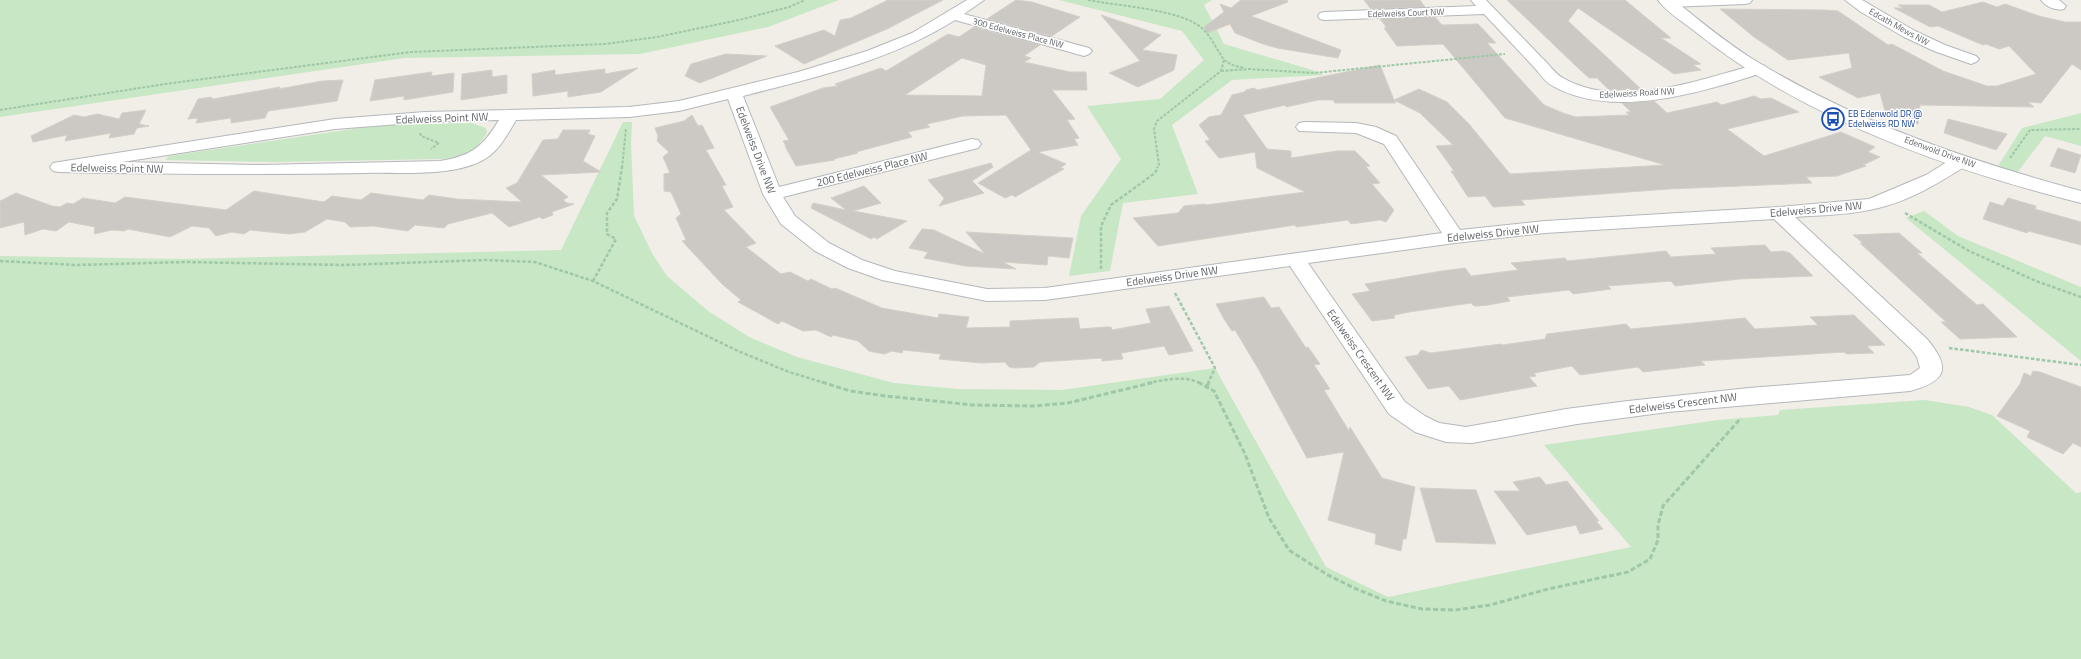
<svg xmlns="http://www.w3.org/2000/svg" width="2081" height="659" font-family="'Titillium Web',sans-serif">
  <rect width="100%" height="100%" fill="#f0eee7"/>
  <g fill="#c8e7c5">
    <polygon points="0,0 839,0 768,27 640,54 404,58 0,117"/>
    <polygon points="1059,0 1212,0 1204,5 1224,44 1319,72 1323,75 1232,80 1172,125 1198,194 1123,203 1110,271 1069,276 1081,216 1121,159 1087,106 1160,99 1204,60 1182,31"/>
    <polygon points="2081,113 2081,146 2045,136 2017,173 1998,166 2022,128"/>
    <polygon points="623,122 632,122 631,142 634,216 652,253 667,276 708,311 749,337 797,357 894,383 957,389 1062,390 1215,368 1326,567 1388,597 1631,547 1544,445 1718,420 1778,415 1780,410 1925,400 1969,407 1992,415 2076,493 2081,492 2081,659 0,659 0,256 181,259 561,250"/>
    <path d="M472 123 486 128 487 133C474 153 466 156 442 159L275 162 165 160 169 156 380 125Z"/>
    <polygon points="1924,211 1958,236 2081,287 2081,361 1906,218"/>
  </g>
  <g fill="#ccc9c4" stroke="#d5cfc6" fill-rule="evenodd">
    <polygon points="888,0 943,0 887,29 804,64 775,46 824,30 835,36 840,20 851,18"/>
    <polygon points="1016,0 1032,2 1080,17 1052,36 987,19"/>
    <polygon points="1241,0 1287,0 1288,2 1251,16 1341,50 1338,58 1277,48 1263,44 1235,33 1230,24 1207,33 1204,27 1224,12 1220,4 1231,8"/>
    <polygon points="1364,0 1420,0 1425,7 1371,9"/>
    <polygon points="1507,0 1625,0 1671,38 1661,38 1701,64 1693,65 1701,70 1674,74 1578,8 1568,21 1642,90 1609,90 1597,78 1589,78 1576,66"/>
    <polygon points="1983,2 1997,7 2005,4 2039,16 2065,22 2081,22 2081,70 2072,64 2041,103 2028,102 2034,107 1920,105 1918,124 1885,111 1880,93 1858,98 1819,77 1852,68 1849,53 1788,60 1754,37 1720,9 1825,10 1838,11 1888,45 1892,44 1943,71 1987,86 1997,86 2036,74 2009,46 1999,49 1986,44 1983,45 1938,26 1930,27 1894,8 1903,8 1898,5 1929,5 1942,12"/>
    <polygon points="1101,15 1161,35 1142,50 1177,55 1174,70 1138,87 1109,73 1140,61"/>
    <polygon points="1435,17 1442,25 1478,24 1496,43 1487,43 1544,105 1563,113 1576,117 1629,115 1626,112 1631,112 1622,103 1654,101 1667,113 1717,102 1722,105 1754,96 1761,99 1771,98 1799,112 1727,129 1764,156 1841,132 1875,147 1868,152 1880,157 1863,165 1866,166 1837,176 1806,177 1812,183 1669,189 1521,200 1525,205 1493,207 1485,196 1468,197 1451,171 1454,171 1436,146 1453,145 1420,113 1394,100 1396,103 1335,103 1333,100 1318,100 1286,107 1285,105 1243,115 1267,149 1291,151 1291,158 1337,151 1355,151 1370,166 1366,167 1380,183 1372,184 1394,210 1386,222 1380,220 1351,224 1348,220 1296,227 1295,225 1158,246 1133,218 1178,213 1184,206 1205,204 1206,205 1305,192 1257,168 1255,152 1219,158 1205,141 1210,140 1199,125 1209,117 1221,115 1232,95 1244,92 1246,90 1254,88 1257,90 1380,65 1394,100 1419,89 1447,102 1469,124 1510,174 1665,165 1505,118 1443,44 1397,46 1384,28 1387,28 1380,19"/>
    <path d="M974 27 1040 45 1024 56 1031 58 1024 62 1070 72H1086L1087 90H1052L1075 119 1067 120 1079 138 1074 139 1078 145 1038 152 1066 164 1060 168 1064 169 1015 197 1012 195 1005 198 978 183 1031 150 1006 115 963 116 927 124 930 127 908 132 912 137 856 152 858 153 834 159 835 160 796 166 785 146H786L783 141 789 140 770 107 823 88 838 86 835 84 881 68 886 71 948 34 959 37ZM962 58 986 65 982 96 905 95Z"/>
    <polygon points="726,54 767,56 700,83 685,76 691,64"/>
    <polygon points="638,68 601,92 568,97 568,91 533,96 532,74 555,70 555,75 605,69 605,74"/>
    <polygon points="492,70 492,77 507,75 507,93 461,100 462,74"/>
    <polygon points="432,72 431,76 454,73 453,92 404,100 404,96 370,101 375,80"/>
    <polygon points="343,80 337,101 268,111 265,118 231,123 231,118 196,123 198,118 188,119 198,99 211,97 213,99 280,87 279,89 322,81"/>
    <polygon points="146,110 139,124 149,126 137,128 134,134 109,138 111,133 65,141 67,135 33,142 31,136 74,115 84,117 97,114 119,119 122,113"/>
    <polygon points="692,115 698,126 702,125 714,148 706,150 726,185 722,186 733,207 724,210 756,243 746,247 781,274 790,272 808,281 811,279 832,289 835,288 882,308 938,318 939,314 969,317 966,328 1010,327 1010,321 1073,318 1078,318 1080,329 1106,327 1111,327 1112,330 1151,323 1146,309 1169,306 1193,351 1169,355 1164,346 1121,353 1123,359 1102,361 1102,358 1040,362 1034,367 1015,368 1009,367 1005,362 981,363 939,359 941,354 903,350 902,353 892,351 884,354 869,351 858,341 833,335 831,337 816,330 803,331 782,321 778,324 738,302 741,300 722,284 682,241 686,240 676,218 681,214 671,192 664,191 664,174 670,173 663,157 669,152 657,141 658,136 655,128 684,121"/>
    <polygon points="1948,119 2007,134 1996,150 1944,133"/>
    <polygon points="563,130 590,130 588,134 595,136 583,161 601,172 541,175 568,197 563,200 567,203 574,204 552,212 553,215 542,219 540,217 509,227 492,213 448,224 444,228 415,225 408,231 373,226 350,227 345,222 327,219 305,232 289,234 250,230 244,234 232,232 216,236 209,228 192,226 170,237 128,229 124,231 112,230 94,234 95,227 69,222 56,231 43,229 25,235 24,222 0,228 0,201 16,193 52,206 60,207 67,203 73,204 83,198 115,203 125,197 226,210 254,191 324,202 332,196 361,200 371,193 423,200 429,195 457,199 522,202 506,188 517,183 543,140 558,139"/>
    <polygon points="2058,148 2081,155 2075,173 2050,166"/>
    <polygon points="991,163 993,167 972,181 984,193 939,206 945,197 944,198 928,180"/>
    <polygon points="864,186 881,203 853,211 907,221 877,239 874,237 871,239 811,208 813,203 846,210 831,198"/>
    <polygon points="2008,198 2036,206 2035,209 2081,222 2081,245 2028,231 2027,233 1983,219 1990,202 2003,206"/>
    <polygon points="922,229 934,230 985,254 966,232 1073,238 1069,258 1048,256 1047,265 1003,262 1016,269 965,266 924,258 928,252 909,248"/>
    <polygon points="1899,233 1922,253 1917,253 1977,305 1983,304 2017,337 1960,339 1941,322 1946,322 1860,243 1863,243 1853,235"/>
    <polygon points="1765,245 1771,252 1783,251 1790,253 1813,276 1740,279 1675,286 1671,281 1608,286 1611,289 1573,294 1569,290 1507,297 1510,301 1488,305 1478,306 1474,306 1471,303 1409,312 1394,315 1395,318 1372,321 1352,294 1370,291 1365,284 1442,271 1465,268 1471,276 1518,270 1511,263 1565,258 1567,261 1666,251 1671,257 1716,254 1711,248"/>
    <polygon points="1264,297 1271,308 1279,307 1306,348 1308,347 1320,364 1314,365 1330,389 1324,390 1349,431 1350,427 1382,478 1415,487 1406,539 1403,539 1401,551 1375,544 1376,534 1328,520 1344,452 1307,458 1259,370 1235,330 1232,331 1224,319 1216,304"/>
    <polygon points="1854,315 1885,345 1867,346 1874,353 1847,354 1844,352 1701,361 1705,365 1643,372 1638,367 1580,375 1572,366 1534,373 1536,376 1529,377 1537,386 1460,400 1449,386 1428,389 1405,357 1418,355 1421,350 1431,353 1501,344 1502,345 1545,339 1547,334 1626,324 1631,329 1745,318 1755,329 1818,325 1810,317"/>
    <polygon points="2033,371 2040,372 2081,387 2081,447 2073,443 2063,454 2027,437 2030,431 1997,416 2020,384 2024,373 2031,376"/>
    <polygon points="1540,477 1546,485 1567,481 1599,521 1596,521 1603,529 1580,534 1576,525 1527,535 1494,491 1520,491 1513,482"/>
    <polygon points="1420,488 1476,490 1496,544 1436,542"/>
  </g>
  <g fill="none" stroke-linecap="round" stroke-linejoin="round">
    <g stroke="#b4b8bb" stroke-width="2">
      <g id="street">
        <path d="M967 0H984L964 14 1089 48 1092 51 1089 54 1084 56 955 20C890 61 816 77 743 96L779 187 972 139 978 140 981 144 978 148 783 197 795 216 829 243 862 260 895 271 987 289 1045 288 1442 233 1384 144 1356 133 1299 131 1296 127 1299 123 1305 122 1356 123 1376 127 1396 136 1460 230 1545 221 1779 207 1869 199 1926 175 1955 157 1961 156 1967 157 1970 161 1967 165C1939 183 1908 202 1874 209 1849 215 1821 215 1795 217L1927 339C1952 369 1946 381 1910 391L1668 412 1577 424 1472 443 1446 442 1415 432 1389 414 1290 266 1045 300 987 301 882 280 848 268 815 251 781 224 763 194 728 99 679 111 629 117 516 120C507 135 498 153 481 161 450 177 400 172 365 173 263 175 161 174 59 172L53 171 50 167 53 163 59 162 335 119 425 112 629 107 679 101 798 72 867 51 912 33ZM499 120C483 147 471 156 440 161L261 165 122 162 335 129 425 122ZM1774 219 1911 349 1917 357 1920 368 1910 375 1749 388 1628 401 1566 409 1466 427 1439 423 1425 416 1405 402 1308 263 1455 243 1545 233Z"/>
        <path d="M1471 0H1486C1504 19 1523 38 1541 57 1548 63 1555 74 1563 78 1622 111 1699 79 1759 64L1765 66 1767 69 1765 72C1702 92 1612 121 1551 85 1544 81 1538 71 1532 65 1516 48 1500 31 1484 14L1325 20 1320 19 1318 16 1320 13 1325 12 1476 6Z"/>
        <polygon points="1664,0 1752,0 1750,3 1745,4 1669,7 1664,6 1662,3"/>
        <polygon points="1845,0 1862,0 1915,31 1945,45 1976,56 1979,59 1976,62 1971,64 1934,51 1904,37 1861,12"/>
        <path d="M2041 0H2059L2066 6 2064 9C2056 11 2046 7 2041 0Z"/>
      </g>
    </g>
    <g stroke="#b3b7bb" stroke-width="2">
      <path id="secondary" d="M1658 0H1674C1699 20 1724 41 1751 58 1853 121 1966 160 2081 191V203C1949 170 1804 119 1697 33 1685 23 1667 13 1658 0Z"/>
    </g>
    <g stroke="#9ec8a7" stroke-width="2" stroke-dasharray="3 1.5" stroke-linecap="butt">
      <path d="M1088 0C1117 6 1182 9 1203 29 1212 38 1217 50 1224 60L1221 71 1157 121 1154 129 1159 165 1157 168"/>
      <polyline points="1224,60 1232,65 1244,68"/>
      <polyline points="1221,71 1249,69 1314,73 1505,54"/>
      <polyline points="0,110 165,84 411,52 605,44 657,37 739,20 789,7 805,0"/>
      <polyline points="420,133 421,136 439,143 431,149"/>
      <polyline points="2010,158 2030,130 2081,129"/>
      <polyline points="622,168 626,128"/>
    </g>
    <g stroke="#9ec8a7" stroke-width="2.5" stroke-dasharray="3.5 2" stroke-linecap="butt">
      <polyline points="1905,213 1969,251 2036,281 2081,297"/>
      <polyline points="0,261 77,265 184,262 344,265 486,260 535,262 593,281 738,351 789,372 825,383"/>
      <polyline points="1101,269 1101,226 1111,205 1155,173 1158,167"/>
      <polyline points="593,281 616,239 607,234 607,213 617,199 622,167"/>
      <polyline points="1175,293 1215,368 1208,383"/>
      <polyline points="1949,348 2081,365"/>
      <path d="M1148 383C1164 380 1185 375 1200 383"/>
    </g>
    <g stroke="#9ec8a7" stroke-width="3" stroke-dasharray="5 2.5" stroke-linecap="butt">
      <polyline points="822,382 850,391 886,396 973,405 1033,406 1068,403 1155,382"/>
      <polyline points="1198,382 1214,391 1245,454 1269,518 1289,550 1326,574 1354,588 1386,601 1422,609 1455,610 1490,605 1548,589 1628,572 1650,559 1658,540 1658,525 1663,506 1741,418"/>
      <polyline points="1207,386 1209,382"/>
    </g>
    <use href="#street" fill="#fff" fill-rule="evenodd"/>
    <use href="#secondary" fill="#fff" fill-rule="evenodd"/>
  </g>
  <defs>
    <g id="bus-ring" transform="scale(1.15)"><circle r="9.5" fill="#fff" stroke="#1a4fb4" stroke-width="1.5"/><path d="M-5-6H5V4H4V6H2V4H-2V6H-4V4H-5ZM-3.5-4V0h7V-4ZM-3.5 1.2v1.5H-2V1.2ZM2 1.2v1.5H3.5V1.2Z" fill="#1a4fb4"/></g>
  </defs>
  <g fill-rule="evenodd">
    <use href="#bus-ring" x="1833" y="119"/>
  </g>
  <g text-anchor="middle" stroke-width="3" stroke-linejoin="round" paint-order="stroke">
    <g font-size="9" fill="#5f6367" stroke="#fff">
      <text transform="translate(1406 13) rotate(-2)" y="3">Edelweiss Court NW</text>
      <text transform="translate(1899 27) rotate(29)" y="3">Edcath Mews NW</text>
      <text transform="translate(1018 33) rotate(15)" y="3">300 Edelweiss Place NW</text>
      <text transform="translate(1637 93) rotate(-3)" y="3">Edelweiss Road NW</text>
      <text transform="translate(1940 152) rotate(20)" y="3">Edenwold Drive NW</text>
    </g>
    <g font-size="9" fill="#164399" stroke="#fff" text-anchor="start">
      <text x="1848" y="117">EB Edenwold DR @<tspan x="1848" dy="10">Edelweiss RD NW</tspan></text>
    </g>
    <g font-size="11" fill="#5f6367" stroke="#fff">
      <text transform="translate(442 118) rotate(-2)" y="4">Edelweiss Point NW</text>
      <text transform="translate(756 150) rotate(69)" y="4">Edelweiss Drive NW</text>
      <text transform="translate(117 168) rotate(1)" y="4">Edelweiss Point NW</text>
      <text transform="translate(872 169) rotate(-14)" y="4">200 Edelweiss Place NW</text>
      <text transform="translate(1816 209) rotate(-5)" y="4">Edelweiss Drive NW</text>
      <text transform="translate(1493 233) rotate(-6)" y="4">Edelweiss Drive NW</text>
      <text transform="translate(1172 276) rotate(-8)" y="4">Edelweiss Drive NW</text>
      <text transform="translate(1361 355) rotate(55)" y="4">Edelweiss Crescent NW</text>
      <text transform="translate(1683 403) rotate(-7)" y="4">Edelweiss Crescent NW</text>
    </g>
  </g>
</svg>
